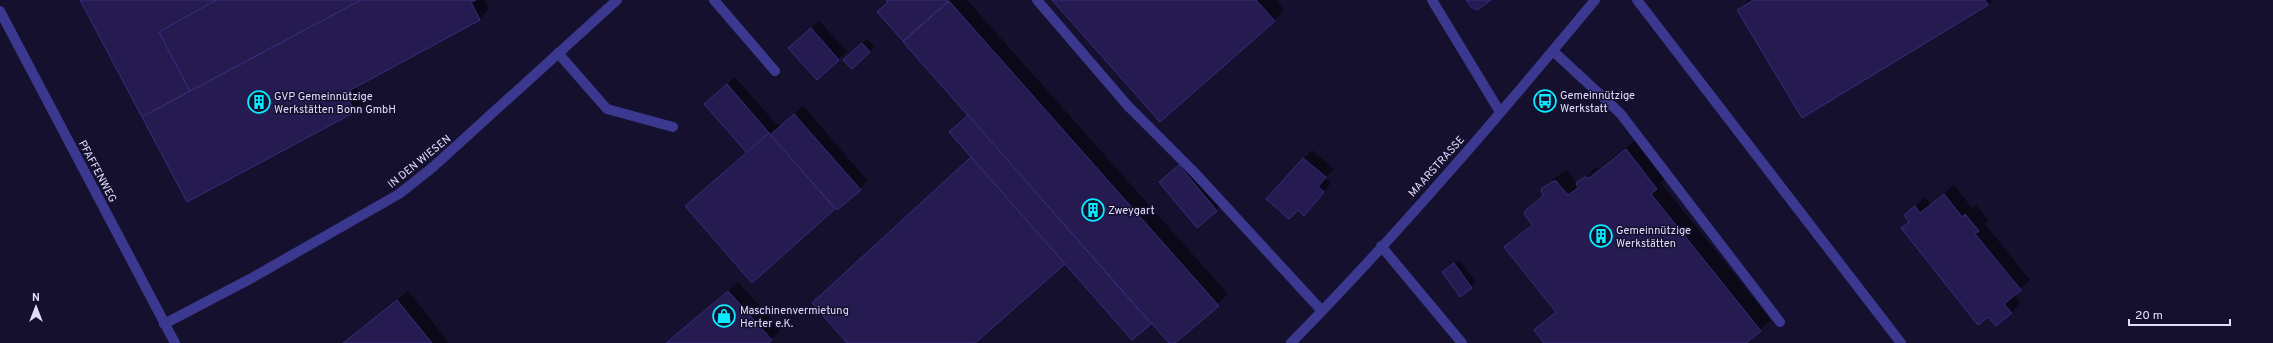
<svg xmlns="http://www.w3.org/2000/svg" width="2273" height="343" font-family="Overpass,sans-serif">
  <rect width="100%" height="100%" fill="#15102e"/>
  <g fill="#0007">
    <polygon points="81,0 485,0 489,9 480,19 356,86 364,101 354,111 187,201"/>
    <polygon points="888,0 967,0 1228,294 1174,343 1170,343 1152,322 1132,339 1065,262 974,343 849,343 972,157 969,115 879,12 889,2"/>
    <polygon points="1053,0 1276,0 1284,10 1274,20"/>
    <polygon points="1748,0 1994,0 1802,116 1738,10"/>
    <polygon points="819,21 847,51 817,79 797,41"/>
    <polygon points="867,39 874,47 852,68 849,55"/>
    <polygon points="735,77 777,125 779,124 781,126 803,106 868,181 752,281 686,206 747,152 705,104"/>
    <polygon points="1637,139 1667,177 1661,183 1771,320 1744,343 1545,343 1535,330 1557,311 1505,247 1532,223 1526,212 1544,195 1543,189 1553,179 1567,170 1578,184 1596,167 1600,168"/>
    <polygon points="1312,150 1334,169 1325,178 1331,183 1312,206 1299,209 1268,199"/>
    <polygon points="1187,158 1224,202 1197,227 1168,174"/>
    <polygon points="1954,185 1972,208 1976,205 1988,220 1985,224 2030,280 2014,294 2021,303 2011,313 1905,215 1925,197 1931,204"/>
    <polygon points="1459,260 1476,282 1460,295 1448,268"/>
    <polygon points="738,282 781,330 767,343 666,343"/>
    <polygon points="408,291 449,343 342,343"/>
  </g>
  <g fill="#251b50" stroke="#3b2c7d">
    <polygon points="80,0 216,0 159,32 190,91 142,117"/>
    <polygon points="216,0 361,0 190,91 159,32"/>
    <polygon points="361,0 476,0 471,2 480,20 345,93 355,112 187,202 142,117"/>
    <polygon points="886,0 947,0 948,1 903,41 877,12 888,2"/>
    <polygon points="1052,0 1256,0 1275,21 1160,122"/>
    <polygon points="1466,0 1491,0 1477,10 1471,7"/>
    <polygon points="1753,0 1985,0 1988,5 1802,118 1737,10"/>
    <polygon points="949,1 1219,306 1175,343 1169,343 903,42"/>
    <polygon points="811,28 839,60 817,80 788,48"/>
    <polygon points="862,43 870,52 852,69 843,60"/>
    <polygon points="727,84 769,133 747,153 704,104"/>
    <polygon points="794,114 861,190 837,210 770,135"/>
    <polygon points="968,115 1151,324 1132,340 949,132"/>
    <polygon points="769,133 835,209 752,283 685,206"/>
    <polygon points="1626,149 1657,189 1651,194 1761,331 1746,343 1544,343 1534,330 1556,312 1504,247 1532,225 1524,214 1525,211 1543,196 1541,189 1553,181 1556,181 1568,195 1578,188 1576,183 1585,177 1589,178"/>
    <polygon points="971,157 1065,264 975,343 847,343 812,303"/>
    <polygon points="1303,158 1326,177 1318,187 1324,192 1304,216 1298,210 1289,219 1266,199"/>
    <polygon points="1179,165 1217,211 1197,228 1159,182"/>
    <polygon points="1944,194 1962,217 1965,214 1979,231 1975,234 2021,290 2004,304 2012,313 1996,326 1988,317 1978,325 1901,228 1909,222 1904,215 1915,206 1920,213"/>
    <polygon points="1454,263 1472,288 1460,297 1442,272"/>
    <polygon points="728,291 772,340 769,343 666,343"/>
    <polygon points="397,300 432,343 343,343"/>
  </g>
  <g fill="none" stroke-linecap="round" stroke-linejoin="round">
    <g stroke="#3b398f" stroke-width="10">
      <polyline points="714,0 775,71"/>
      <polyline points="1037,0 1128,106 1194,172 1322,311"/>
      <polyline points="1432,0 1500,112"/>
      <polyline points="1637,0 1901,343"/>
      <polyline points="1553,51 1620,113 1780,322"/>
      <polyline points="558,53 607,109 673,127"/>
      <polyline points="1381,246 1462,343"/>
    </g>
    <g stroke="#3b398f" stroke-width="10">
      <polyline points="0,11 175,343"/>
      <polyline points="164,324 250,279 399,194 433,167 617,0"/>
      <path d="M1291 343C1398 234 1498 117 1595 0"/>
    </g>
  </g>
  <defs>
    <g id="bus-ring" transform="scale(1.15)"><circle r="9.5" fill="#15102e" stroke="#09ebff" stroke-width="1.5"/><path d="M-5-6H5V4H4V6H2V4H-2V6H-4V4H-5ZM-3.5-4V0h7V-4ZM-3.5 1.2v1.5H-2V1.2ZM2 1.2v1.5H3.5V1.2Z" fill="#09ebff"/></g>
    <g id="building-ring" transform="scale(1.15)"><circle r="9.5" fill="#15102e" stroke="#09ebff" stroke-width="1.5"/><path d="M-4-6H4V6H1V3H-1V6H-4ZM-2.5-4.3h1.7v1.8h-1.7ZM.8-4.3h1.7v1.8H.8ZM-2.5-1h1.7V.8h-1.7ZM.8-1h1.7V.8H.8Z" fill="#09ebff"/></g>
    <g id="shop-ring" transform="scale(1.15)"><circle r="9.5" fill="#15102e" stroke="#09ebff" stroke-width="1.5"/><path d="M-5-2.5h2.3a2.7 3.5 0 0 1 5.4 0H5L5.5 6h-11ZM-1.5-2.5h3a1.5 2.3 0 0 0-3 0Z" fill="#09ebff"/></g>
  </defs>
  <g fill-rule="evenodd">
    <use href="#bus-ring" x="1545" y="101"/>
    <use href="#building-ring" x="259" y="102"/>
    <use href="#building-ring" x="1093" y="210"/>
    <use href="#building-ring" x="1601" y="236"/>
    <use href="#shop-ring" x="724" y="316"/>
  </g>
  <g text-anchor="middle" stroke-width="3" stroke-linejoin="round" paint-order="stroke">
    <g font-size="11" fill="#e1ddff" stroke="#15102e" text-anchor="start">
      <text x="1560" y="99">Gemeinnützige<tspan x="1560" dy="13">Werkstatt</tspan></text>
      <text x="274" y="100">GVP Gemeinnützige<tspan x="274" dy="13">Werkstätten Bonn GmbH</tspan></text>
      <text x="1108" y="214">Zweygart</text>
      <text x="1616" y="234">Gemeinnützige<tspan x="1616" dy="13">Werkstätten</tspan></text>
      <text x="740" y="314">Maschinenvermietung<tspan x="740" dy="13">Herter e.K.</tspan></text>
    </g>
    <g font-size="11" fill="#e1ddff" stroke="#15102e">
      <text transform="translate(419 161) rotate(-39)" y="4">IN DEN WIESEN</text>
      <text transform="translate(1436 166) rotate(-48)" y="4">MAARSTRASSE</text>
      <text transform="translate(98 171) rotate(62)" y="4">PFAFFENWEG</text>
    </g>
  </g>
  <g transform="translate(36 307)" stroke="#15102e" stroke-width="3" paint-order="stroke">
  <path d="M0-3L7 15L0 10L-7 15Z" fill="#e1ddff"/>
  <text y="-6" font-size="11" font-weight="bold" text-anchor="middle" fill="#e1ddff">N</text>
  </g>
  <path d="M2129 319v6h101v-6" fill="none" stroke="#e1ddff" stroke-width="2"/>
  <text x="2135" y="319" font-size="12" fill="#e1ddff" stroke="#15102e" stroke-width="3" paint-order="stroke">20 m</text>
</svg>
